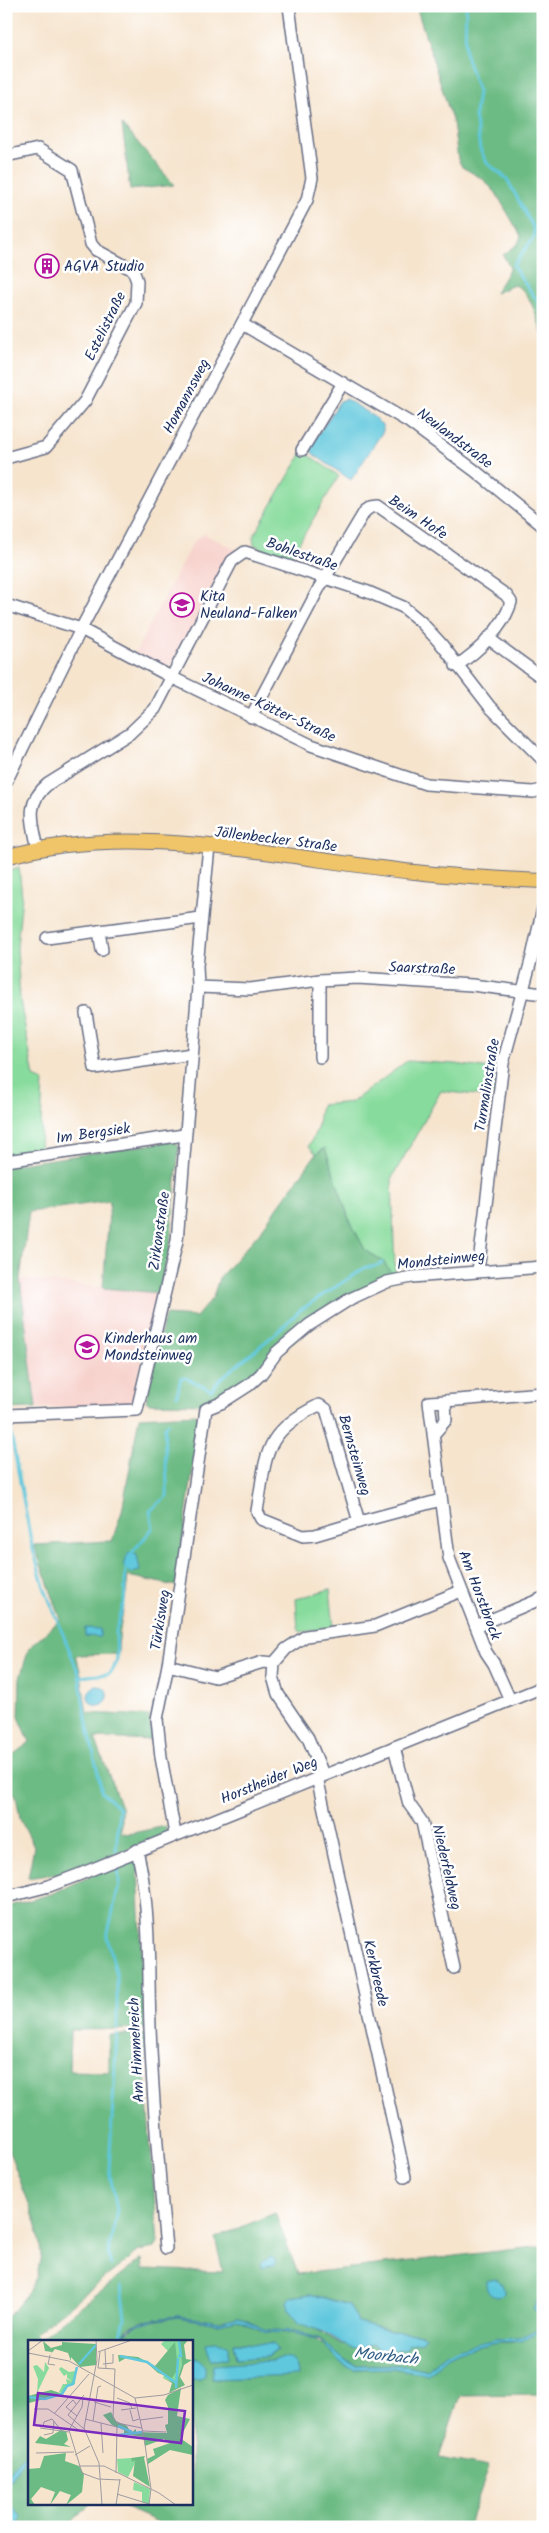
<svg xmlns="http://www.w3.org/2000/svg" width="549" height="2533" font-family="Kalam,sans-serif">
  <rect width="100%" height="100%" fill="#fff"/>
  <filter id="ink" filterUnits="userSpaceOnUse"><feTurbulence type="fractalNoise" baseFrequency=".02" numOctaves="2"/><feDisplacementMap in="SourceGraphic" scale="10" xChannelSelector="R" yChannelSelector="G"/><feConvolveMatrix kernelMatrix="1 2 1 2 8 2 1 2 1" color-interpolation-filters="sRGB"/></filter>
  <filter id="wash" filterUnits="userSpaceOnUse"><feTurbulence type="fractalNoise" baseFrequency=".0096" numOctaves="4" result="noise"/><feDisplacementMap in="SourceGraphic" scale="20" xChannelSelector="R" yChannelSelector="G"/><feGaussianBlur stdDeviation="1.12" result="paint"/><feColorMatrix in="noise" values="0 0 0 0 0 0 0 0 0 0 0 0 0 0 0 0 0 1.4 0 .05"/><feComposite in="paint" operator="in"/></filter>
  <g filter="url(#wash)">
    <rect width="100%" height="100%" fill="#f6e4cd"/>
    <g fill="#f7d0ca">
      <polygon points="204,534 237,550 229,557 172,665 164,667 135,653 193,542"/>
      <polygon points="20,1279 159,1293 132,1400 128,1404 36,1408"/>
    </g>
    <g fill="#87db9c" stroke="#51857d">
      <polygon points="303,451 339,476 290,558 285,559 254,545 253,537"/>
      <polygon points="19,868 22,896 17,947 20,1000 34,1077 43,1081 40,1150 6,1155 6,872"/>
      <polygon points="407,1061 456,1064 497,1070 493,1097 441,1091 392,1178 395,1274 392,1274 383,1261 365,1250 349,1219 325,1148 316,1154 309,1146 317,1129 321,1105 352,1102"/>
      <polygon points="330,1589 334,1628 302,1632 298,1630 296,1599"/>
    </g>
    <g fill="#6dbb84" stroke="#447571" fill-rule="evenodd">
      <path d="M416 6H543V335C537 320 531 290 514 285L495 293 510 268 503 255 518 244 521 236 496 193 483 179 462 167 458 159 453 123Z"/>
      <polygon points="122,124 174,185 130,190"/>
      <polygon points="173,1141 179,1146 170,1248 159,1293 103,1288 110,1201 29,1212 20,1279 36,1408 6,1409 6,1166"/>
      <polygon points="325,1148 349,1219 365,1250 383,1261 392,1274 338,1301 258,1373 218,1400 205,1404 148,1403 146,1401 165,1315 196,1317 213,1297 219,1278 259,1233 316,1154"/>
      <path d="M196 1414 200 1420 176 1586 128 1576C126 1603 118 1628 118 1654L76 1655 81 1674 87 1713 149 1716 153 1740 95 1738 121 1807V1832L128 1834 166 1826V1833L79 1870 28 1878 34 1846 20 1818 16 1796 6 1783V1760L30 1742 19 1717 20 1678 29 1648 61 1619 34 1545 112 1541 122 1511 139 1417Z"/>
      <path d="M125 1861 136 1863 138 1867 145 2029 70 2030 69 2071 109 2072V2035H145V2074L158 2243 155 2248 139 2251 35 2333 40 2338 142 2259 143 2269 223 2272 215 2238 275 2213 298 2274 543 2246V2328L520 2338 496 2339 446 2354 428 2370 406 2365H356L344 2360 320 2339 314 2337 294 2331 267 2330 238 2317 218 2322 178 2316 143 2321 129 2327 116 2342H29V2452L13 2466 6 2479V2319L25 2297 37 2276 41 2254 37 2226 6 2143V1907L51 1894ZM310 2294 349 2305 357 2322 390 2331 418 2333 426 2336 408 2344 406 2349 382 2351 373 2344 362 2348 343 2345 314 2328 290 2297Z"/>
      <path d="M178 2317 218 2324 237 2320 267 2332 294 2333 313 2338 328 2348 336 2358 354 2369 392 2368 429 2374 447 2357 459 2351 497 2342H513L543 2329V2394L460 2395 439 2458 489 2467 468 2527H168L117 2504H191V2379H200L198 2358H191V2342H118C133 2320 155 2321 178 2317ZM233 2343 272 2344 267 2357 236 2359ZM272 2361 246 2378 211 2379 256 2363Z"/>
      <polygon points="29,2454 29,2504 90,2504 67,2527 16,2527 20,2524 13,2508 6,2509 6,2486 25,2457"/>
    </g>
    <g fill="#61c8dd" stroke="#3e7c9e">
      <polygon points="346,399 372,415 383,426 383,431 351,480 313,454 310,447 340,401"/>
      <polygon points="129,1552 137,1555 140,1571 131,1573 123,1565"/>
      <polygon points="85,1628 100,1629 100,1637 85,1636"/>
      <circle cx="98" cy="1696" r="10"/>
      <polygon points="271,2256 275,2258 275,2264 263,2268 261,2263"/>
      <path d="M496 2279C502 2282 504 2286 504 2293L498 2297C488 2296 486 2290 486 2281Z"/>
      <polygon points="543,2290 543,2315 533,2310"/>
      <polygon points="310,2294 349,2305 358,2322 390,2331 418,2333 426,2336 422,2342 408,2344 406,2349 382,2351 373,2344 362,2348 352,2349 324,2332 298,2323 289,2310 287,2301 290,2297"/>
      <path d="M178 2316 218 2322 238 2317 267 2330 294 2331 314 2337 320 2339 344 2360 356 2365H406L428 2370 446 2354 458 2348 496 2339 520 2338 540 2328 543 2329 521 2341 497 2342 459 2351 447 2357 429 2374 392 2368 354 2369 340 2363 320 2340 294 2333 267 2332 237 2320 218 2324 178 2317 155 2320 130 2328 116 2342C131 2320 154 2319 178 2316Z"/>
      <polygon points="216,2342 228,2344 228,2359 211,2360 206,2343"/>
      <polygon points="233,2343 273,2344 277,2350 267,2357 236,2359"/>
      <path d="M282 2357C295 2359 297 2364 298 2376L211 2379 213 2365 272 2361Z"/>
      <polygon points="191,2358 198,2358 205,2365 205,2375 200,2379 191,2379"/>
      <path d="M29 2452V2454L25 2457 6 2486C6 2472 17 2459 29 2452Z"/>
      <polygon points="13,2508 21,2516 20,2524 16,2527 6,2527 6,2509"/>
    </g>
    <g fill="none" stroke-linecap="round" stroke-linejoin="round">
      <g stroke="#61c8dd" stroke-width="3">
        <polyline points="466,6 465,52 478,91 475,115 480,149 487,163 507,179 534,229 534,237 513,266 538,302 543,315"/>
        <polyline points="6,1392 9,1407"/>
        <polyline points="177,1395 181,1378 186,1378 211,1390 220,1379 275,1334 299,1311 366,1267 373,1267 382,1263"/>
        <polyline points="9,1423 32,1546 44,1587 79,1674 85,1714 102,1792 119,1808 116,1852"/>
        <path d="M129 1556 153 1528 150 1511 167 1496C168 1472 163 1450 165 1426L168 1423"/>
        <polyline points="79,1677 108,1674 113,1670 117,1659 116,1631 124,1603 126,1566"/>
        <polyline points="117,2028 117,1976 107,1937 119,1884 118,1863"/>
        <polyline points="111,2265 108,2255 117,2210 109,2170 117,2034"/>
        <polyline points="121,2336 125,2318 121,2286"/>
      </g>
    </g>
  </g>
  <g filter="url(#ink)">
    <g fill="none" stroke-linecap="round" stroke-linejoin="round">
      <g stroke="#686e85" stroke-width="14">
        <g id="minor">
          <polyline points="6,156 38,149 72,170 91,244 96,250 133,270 137,281 136,303 85,401 46,447 6,458"/>
          <polyline points="242,324 409,422 474,470 543,526"/>
          <polyline points="302,450 343,383"/>
          <polyline points="6,605 81,629 173,678 311,745 426,784 533,792 543,790"/>
          <polyline points="488,638 537,674"/>
          <path d="M251 717 319 588 365 511 371 507 378 506 506 595 511 602C504 627 478 652 456 666"/>
          <polyline points="6,782 81,629 307,200 312,178 289,6"/>
          <path d="M38 849C33 823 24 804 48 784L130 733 155 709 232 561 245 552 368 592 403 607 421 622 442 645 490 707 543 760"/>
          <polyline points="99,931 201,918"/>
          <polyline points="47,938 99,931 102,950"/>
          <polyline points="320,980 320,1057"/>
          <polyline points="198,987 250,989 320,980 357,978 472,985 543,994"/>
          <polyline points="86,1013 95,1068 192,1054"/>
          <polyline points="6,1161 184,1135"/>
          <polyline points="478,1271 503,1063 532,957 543,908"/>
          <polyline points="445,1401 543,1393"/>
          <path d="M319 1405 326 1409 359 1522 315 1535 303 1536 261 1519 257 1511C267 1454 262 1433 319 1405Z"/>
          <polyline points="6,1415 137,1410 177,1241 198,987 197,966 209,847"/>
          <polyline points="433,1435 446,1420 445,1401 429,1402 449,1558 486,1652 494,1664 510,1700"/>
          <polyline points="359,1522 441,1500"/>
          <polyline points="476,1626 543,1598"/>
          <polyline points="168,1665 215,1677 263,1662 274,1663"/>
          <polyline points="394,1747 409,1804 422,1822 454,1968"/>
          <polyline points="323,1774 308,1738 278,1694 273,1677 274,1663 286,1649 306,1636 375,1626 461,1591"/>
          <polyline points="317,1777 405,2177"/>
          <polyline points="175,1834 161,1757 157,1719 168,1665 206,1409 221,1403 249,1385 261,1374 277,1352 309,1325 350,1299 387,1282 412,1277 543,1267"/>
          <path d="M137 1850C151 1907 148 1970 150 2028 153 2102 159 2175 166 2248"/>
          <polyline points="6,1897 49,1886 78,1875 543,1687"/>
        </g>
      </g>
      <g stroke="#686e85" stroke-width="16">
        <path id="major" d="M6 857C132 820 286 859 415 872 457 877 500 879 543 881"/>
      </g>
      <use href="#minor" stroke="#fff" stroke-width="11"/>
      <use href="#major" stroke="#f0c469" stroke-width="14"/>
    </g>
  </g>
  <defs>
    <g id="building-ring" transform="scale(1.25)"><circle r="9.5" fill="#fff" stroke="#b5179e" stroke-width="1.5"/><path d="M-4-6H4V6H1V3H-1V6H-4ZM-2.5-4.3h1.7v1.8h-1.7ZM.8-4.3h1.7v1.8H.8ZM-2.5-1h1.7V.8h-1.7ZM.8-1h1.7V.8H.8Z" fill="#b5179e"/></g>
    <g id="school-ring" transform="scale(1.25)"><circle r="9.5" fill="#fff" stroke="#b5179e" stroke-width="1.5"/><path d="M0-5L7-2L0 1L-7-2ZM-4 1L0 2.5L4 1V4Q0 6-4 4Z" fill="#b5179e"/></g>
  </defs>
  <g fill-rule="evenodd">
    <use href="#building-ring" x="47" y="266"/>
    <use href="#school-ring" x="182" y="605"/>
    <use href="#school-ring" x="87" y="1347"/>
  </g>
  <g text-anchor="middle" stroke-width="5" stroke-linejoin="round" paint-order="stroke">
    <g font-size="15" fill="#1b2f5e" stroke="#fff" text-anchor="start">
      <text x="64" y="271">AGVA Studio</text>
      <text x="200" y="601">Kita<tspan x="200" dy="17">Neuland-Falken</tspan></text>
      <text x="104" y="1343">Kinderhaus am<tspan x="104" dy="17">Mondsteinweg</tspan></text>
    </g>
    <g font-size="15" fill="#1b2f5e" stroke="#fff">
      <text transform="translate(105 326) rotate(-64)" y="5">Estelistraße</text>
      <text transform="translate(186 396) rotate(-62)" y="5">Homannsweg</text>
      <text transform="translate(455 438) rotate(37)" y="5">Neulandstraße</text>
      <text transform="translate(418 517) rotate(34)" y="5">Beim Hofe</text>
      <text transform="translate(302 554) rotate(19)" y="5">Bohlestraße</text>
      <text transform="translate(269 707) rotate(25)" y="5">Johanne-Kötter-Straße</text>
      <text transform="translate(276 839) rotate(7)" y="5">Jöllenbecker Straße</text>
      <text transform="translate(422 968) rotate(2)" y="5">Saarstraße</text>
      <text transform="translate(487 1085) rotate(-81)" y="5">Turmalinstraße</text>
      <text transform="translate(93 1133) rotate(-8)" y="5">Im Bergsiek</text>
      <text transform="translate(159 1231) rotate(-82)" y="5">Zirkonstraße</text>
      <text transform="translate(441 1260) rotate(-6)" y="5">Mondsteinweg</text>
      <text transform="translate(355 1455) rotate(74)" y="5">Bernsteinweg</text>
      <text transform="translate(480 1595) rotate(69)" y="5">Am Horstbrock</text>
      <text transform="translate(160 1620) rotate(-81)" y="5">Türkisweg</text>
      <text transform="translate(269 1780) rotate(-22)" y="5">Horstheider Weg</text>
      <text transform="translate(447 1867) rotate(77)" y="5">Niederfeldweg</text>
      <text transform="translate(376 1973) rotate(77)" y="5">Kerkbreede</text>
      <text transform="translate(136 2050) rotate(-93)" y="5">Am Himmelreich</text>
    </g>
    <g font-size="16" font-style="italic" fill="#305d84" stroke="#fff">
      <text transform="translate(386 2355) rotate(6)" y="6">Moorbach</text>
    </g>
  </g>
  <g transform="translate(28 2340)">
    <rect width="165" height="165" fill="#f6e4cd"/>
    <path d="M137 0H151L154 25 148 43 135 38 147 5 140 11 133 4ZM17 22 21 28 9 53 10 39 5 26 9 25 16 32ZM33 27 41 32 48 31 47 44 40 46 35 54 31 52 35 44H39L38 39 44 41 39 38V34L36 36 31 29ZM103 118 104 121 107 119V123L100 137 90 132 89 119ZM106 142 122 149 121 164 114 162V152L105 150Z" fill="#87db9c"/>
    <path d="M160 0 156 5 158 19 164 20 156 25 152 37 157 45 141 53 144 43 135 38 148 43 154 25 151 1ZM15 1 23 8 34 5V2L68 4V25L52 27 43 17V21L40 13 27 9 22 15 24 12 17 11ZM147 2 150 29 144 38 130 33 118 22 98 18 91 22 90 15 110 17 127 26ZM153 48 149 76 162 79 152 98 165 107V115L142 110 120 124 119 119 127 115 125 109 142 103 136 99 117 106 115 97 96 94V90L84 85 75 75 83 72 88 81 99 86 103 93 108 89V92L139 93 137 85 140 84V67L137 60 140 55ZM23 50 35 54 1 63 0 56ZM33 90 38 91 40 100 36 104 43 107 7 103 12 96 18 99ZM38 113 37 121 51 126 56 134 54 152 38 165 43 155 32 151 22 165 27 152 13 147 3 159 7 165H0V129L12 128 16 116ZM117 116 116 118 122 147 105 136 107 120 104 122 103 118Z" fill="#6dbb84"/>
    <path fill="none" stroke="#61c8dd" stroke-width="2.5" d="M92 16 119 22 148 43M150 16H153L151 1M51 24 68 5M148 48 150 18M0 57 17 59 34 54 39 46 45 44 49 27M90 86 104 92M91 95 114 92"/>
    <path fill="none" stroke="#9e9ca1" stroke-width="1" d="M68 0 69 20 56 88 71 123 74 165M77 10 78 29M0 11 15 0M70 12 104 0M72 12 70 28 87 29 85 77 89 83 114 88M0 13 41 21 107 58 136 55 165 45M22 15 20 24 27 25M75 24 85 23V14M55 58 54 67 41 90 54 133 70 139 92 140M89 58 102 63 104 69M107 58 116 97 123 149 121 165M66 62 83 67M48 64 45 60 38 67 49 76M6 69H20L52 91M93 70 108 68M102 70 105 81 111 79M26 74 61 34M57 79 89 87 88 133M112 80 135 77M65 81 70 47 73 46M73 83 75 113M15 87 16 82 24 79 33 90M12 88 41 92M56 89 40 75 56 55M115 91 138 92M16 95 25 93 26 81M8 113 46 112M47 115 62 106M51 126H76L131 153 148 165M89 154 121 164M88 165 92 139"/>
    <path fill="#7b2cbf" fill-opacity="0.15" stroke="#7b2cbf" stroke-width="2.5" d="M10 53 157 71 153 103 6 85Z"/>
    <rect width="165" height="165" fill="none" stroke="#1b2f5e" stroke-width="2.5"/>
  </g>
  <rect width="549" height="2533" fill="none" stroke="#fff" stroke-width="25"/>
</svg>
